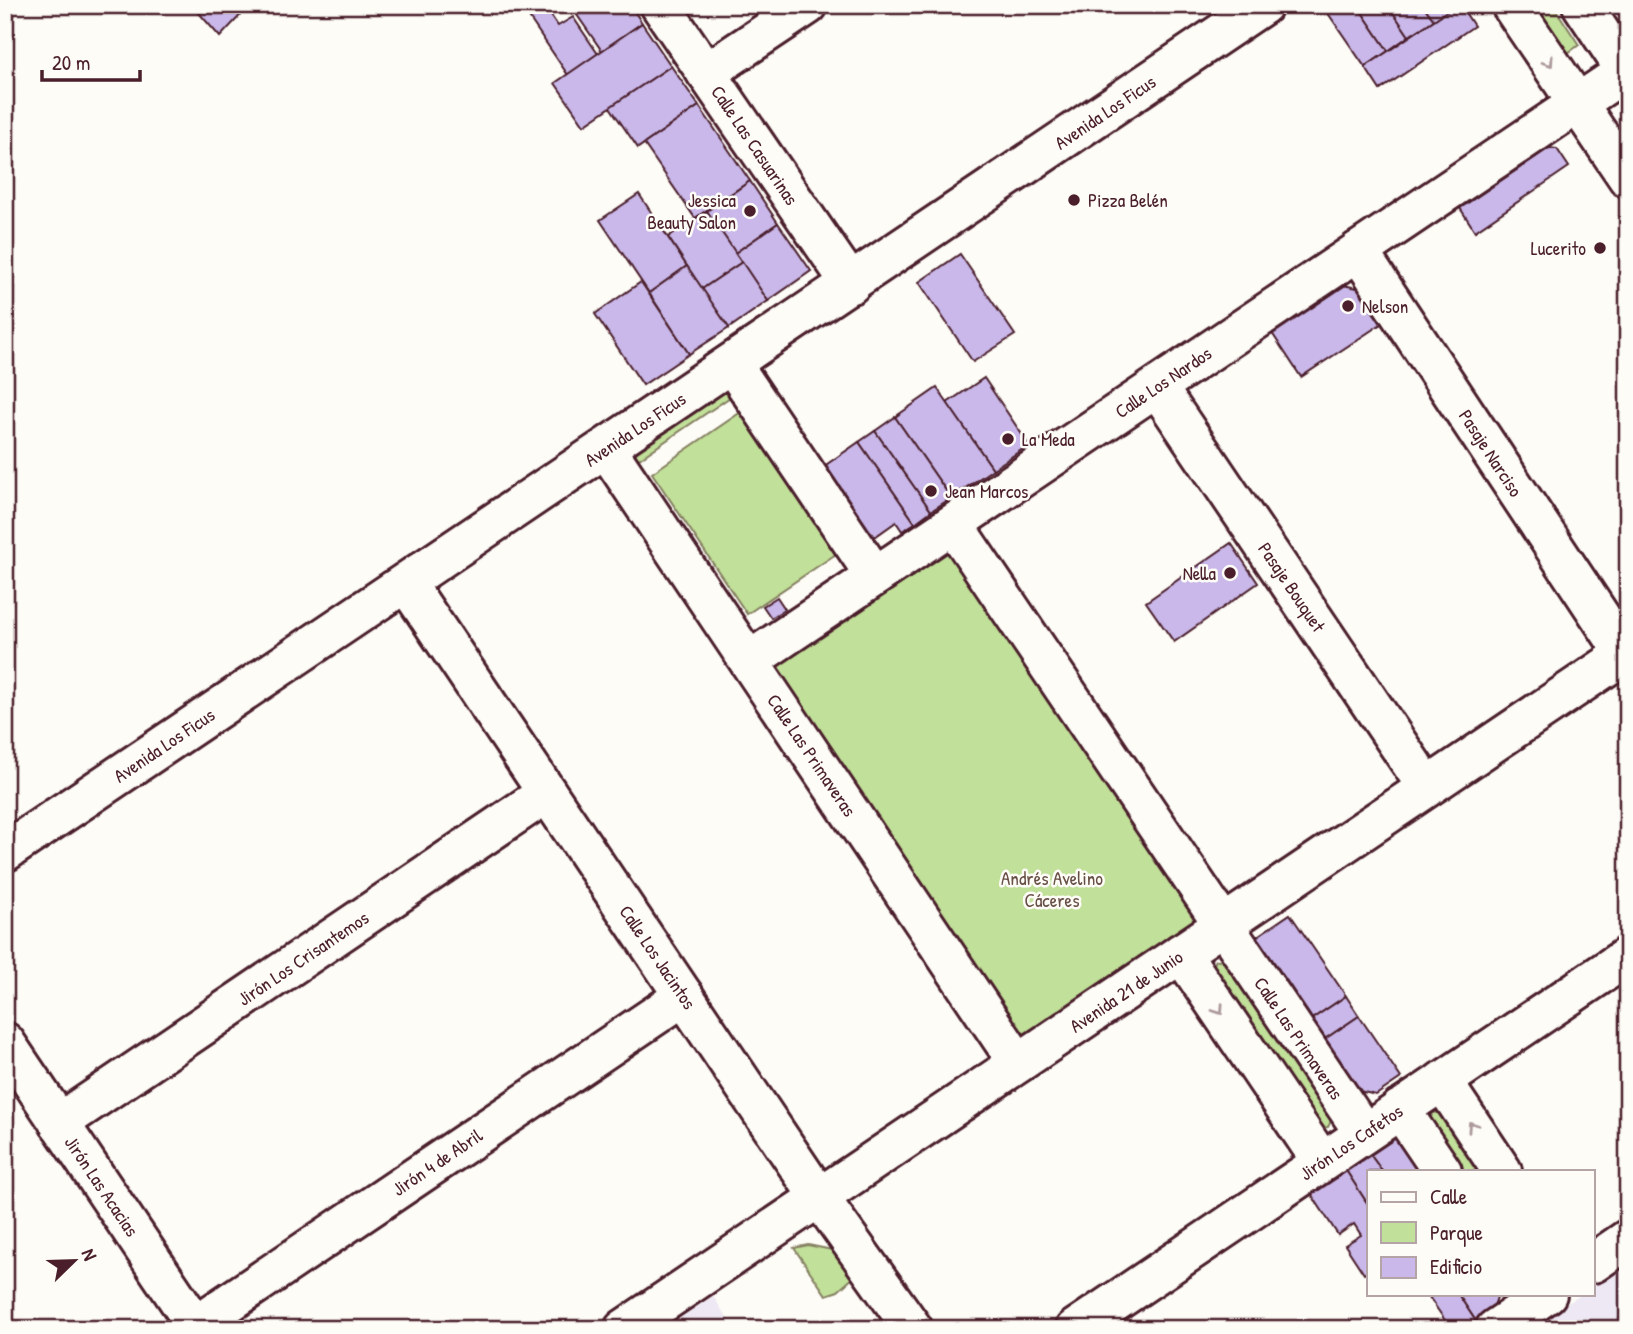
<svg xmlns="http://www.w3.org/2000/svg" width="1633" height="1334" font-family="'Patrick Hand',sans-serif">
  <rect width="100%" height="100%" fill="#fdfcf7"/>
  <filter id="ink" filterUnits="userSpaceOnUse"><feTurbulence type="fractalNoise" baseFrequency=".0143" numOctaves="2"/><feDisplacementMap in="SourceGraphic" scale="14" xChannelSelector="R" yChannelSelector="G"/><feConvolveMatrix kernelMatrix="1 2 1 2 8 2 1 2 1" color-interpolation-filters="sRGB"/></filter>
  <g filter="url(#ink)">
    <g fill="#ede8f3">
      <polygon points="1628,1264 1628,1329 1529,1329 1582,1294 1593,1294 1593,1287"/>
      <polygon points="713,1296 734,1329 664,1329"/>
    </g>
    <g fill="#c1e099" stroke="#868062" stroke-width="2">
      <polygon points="1532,5 1553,5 1579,45 1565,55"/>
      <polygon points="730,389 739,391 636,461 636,453"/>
      <polygon points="741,412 836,554 747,614 652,473"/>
      <polygon points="950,545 1204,921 1026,1042 773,666"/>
      <polygon points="1230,959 1334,1115 1328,1127 1314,1128 1210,972 1216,960"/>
      <polygon points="1441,1112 1481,1171 1463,1171 1429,1120 1433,1113"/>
      <polygon points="808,1245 832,1250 855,1276 838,1291 826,1295 794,1248"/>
    </g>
    <g fill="#c9b8e9" stroke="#4a1f2b" stroke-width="2">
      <polygon points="192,5 250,5 220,37"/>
      <polygon points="591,5 630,5 642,23 602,51 577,15"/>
      <polygon points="1357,5 1388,5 1409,36 1388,51"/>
      <polygon points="1357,5 1388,51 1365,67 1323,6"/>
      <polygon points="1388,5 1423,5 1434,20 1409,36"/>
      <polygon points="1423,5 1456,5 1434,20"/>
      <polygon points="1456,5 1460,5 1474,26 1380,90 1365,67"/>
      <polygon points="546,8 558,26 573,17 598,54 568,75 530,19"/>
      <polygon points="642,23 671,66 584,125 555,83"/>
      <polygon points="671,66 699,106 638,148 610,107"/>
      <polygon points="699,106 750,181 695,218 644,144"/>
      <polygon points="1549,148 1557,149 1569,167 1475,231 1460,208"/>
      <polygon points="750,181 778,223 735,253 707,211"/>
      <polygon points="639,194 687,266 649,293 600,220"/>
      <polygon points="707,211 742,262 702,289 668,237"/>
      <polygon points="778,223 811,271 768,301 735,253"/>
      <polygon points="960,254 1015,335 973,362 919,282"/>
      <polygon points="742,262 768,301 729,328 702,289"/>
      <polygon points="687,266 729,328 689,354 649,293"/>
      <polygon points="641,282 689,354 643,385 595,314"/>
      <polygon points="1343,285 1362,289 1384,322 1301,377 1272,333"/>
      <polygon points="984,378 1029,445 993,469 947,403"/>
      <polygon points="937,388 993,469 951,498 895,417"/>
      <polygon points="895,417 951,498 931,511 875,431"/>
      <polygon points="875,431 931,511 915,523 859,442"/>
      <polygon points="859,442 915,523 902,531 896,522 869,541 820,469"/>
      <polygon points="1231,543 1258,583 1174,642 1146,602"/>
      <polygon points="777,597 785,609 771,618 763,606"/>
      <polygon points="1290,914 1346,996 1309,1021 1253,939"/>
      <polygon points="1346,996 1359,1016 1322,1041 1309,1021"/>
      <polygon points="1359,1016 1401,1078 1376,1095 1355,1090 1322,1041"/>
      <polygon points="1394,1136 1417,1171 1382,1171 1369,1153"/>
      <polygon points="1369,1153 1382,1171 1369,1171 1369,1206 1345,1169"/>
      <polygon points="1345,1169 1369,1206 1369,1271 1364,1274 1345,1245 1361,1235 1354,1224 1338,1235 1310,1192"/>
      <polygon points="1427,1294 1458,1294 1476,1321 1464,1329 1451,1329"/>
      <polygon points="1458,1294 1498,1294 1493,1309 1476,1321"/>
    </g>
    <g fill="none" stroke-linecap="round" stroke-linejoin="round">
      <g stroke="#4a1f2b" stroke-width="44">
        <g id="minor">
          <polyline points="660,5 851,284"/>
          <polyline points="1511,5 1628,178"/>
          <polyline points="1582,5 1628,74"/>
          <polyline points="706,73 808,5"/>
          <polyline points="1358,251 1625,654"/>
          <polyline points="732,364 875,576"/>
          <polyline points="1157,387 1427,787"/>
          <polyline points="606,448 1018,1063"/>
          <polyline points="953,524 1364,1133"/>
          <polyline points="406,583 819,1197 913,1329"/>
          <polyline points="749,661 1626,71"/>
          <polyline points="1181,953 1322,1162"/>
          <polyline points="5,1042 198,1329"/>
          <polyline points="1442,1081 1502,1171"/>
          <polyline points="1400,1109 1442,1171"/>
          <polyline points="59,1123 547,793"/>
          <polyline points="1593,1263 1628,1239"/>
          <polyline points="190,1329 684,996"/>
          <polyline points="624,1329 1628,652"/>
          <polyline points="1075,1329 1628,956"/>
          <polyline points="1495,1329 1547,1294"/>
        </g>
      </g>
      <g stroke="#4a1f2b" stroke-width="44">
        <polyline id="tertiary" points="5,852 1263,5"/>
      </g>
      <use href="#minor" stroke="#fdfcf7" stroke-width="38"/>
      <use href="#tertiary" stroke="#fdfcf7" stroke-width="38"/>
    </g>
    <defs><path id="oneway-chevron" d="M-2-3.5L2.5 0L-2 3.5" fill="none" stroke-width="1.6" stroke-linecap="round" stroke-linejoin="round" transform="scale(1.75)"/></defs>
    <g stroke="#ac999b">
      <use href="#oneway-chevron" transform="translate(1549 62) rotate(56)"/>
      <use href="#oneway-chevron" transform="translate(1219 1010) rotate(56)"/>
      <use href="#oneway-chevron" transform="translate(1472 1126) rotate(-124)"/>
    </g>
  </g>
  <g fill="#4a1f2b" stroke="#fdfcf7" stroke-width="2.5">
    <circle cx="1074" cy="200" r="7"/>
    <circle cx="750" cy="211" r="7"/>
    <circle cx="1600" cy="248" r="7"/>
    <circle cx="1348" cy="306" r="7"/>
    <circle cx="1008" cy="439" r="7"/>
    <circle cx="931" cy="491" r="7"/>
    <circle cx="1230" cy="573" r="7"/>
  </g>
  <g text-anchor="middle" stroke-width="5" stroke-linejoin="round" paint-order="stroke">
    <g font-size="19" fill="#4a1f2b" stroke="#fdfcf7">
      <text transform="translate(1105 112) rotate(-34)" y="7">Avenida Los Ficus</text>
      <text transform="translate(755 145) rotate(56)" y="7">Calle Las Casuarinas</text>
      <text transform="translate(1163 382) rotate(-34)" y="7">Calle Los Nardos</text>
      <text transform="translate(635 429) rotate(-34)" y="7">Avenida Los Ficus</text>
      <text transform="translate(1491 453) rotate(57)" y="7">Pasaje Narciso</text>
      <text transform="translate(1292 587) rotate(56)" y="7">Pasaje Bouquet</text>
      <text transform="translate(164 745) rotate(-34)" y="7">Avenida Los Ficus</text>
      <text transform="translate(812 755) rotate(56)" y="7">Calle Las Primaveras</text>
      <text transform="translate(658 957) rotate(56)" y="7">Calle Los Jacintos</text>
      <text transform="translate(303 958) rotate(-34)" y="7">Jirón Los Crisantemos</text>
      <text transform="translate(1126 991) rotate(-34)" y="7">Avenida 21 de Junio</text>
      <text transform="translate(1299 1038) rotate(56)" y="7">Calle Las Primaveras</text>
      <text transform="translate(1351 1142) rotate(-34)" y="7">Jirón Los Cafetos</text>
      <text transform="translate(437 1162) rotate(-34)" y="7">Jirón 4 de Abril</text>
      <text transform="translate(102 1186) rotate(56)" y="7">Jirón Las Acacias</text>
    </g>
    <g font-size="19" fill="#4a1f2b" stroke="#fdfcf7" text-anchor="start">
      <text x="736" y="207" text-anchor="end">Jessica<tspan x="736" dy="22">Beauty Salon</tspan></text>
      <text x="1088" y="207">Pizza Belén</text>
      <text x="1586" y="255" text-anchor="end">Lucerito</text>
      <text x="1362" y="313">Nelson</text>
      <text x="1022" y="446">La Meda</text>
      <text x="945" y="498">Jean Marcos</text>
      <text x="1216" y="580" text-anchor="end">Nella</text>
    </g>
    <g font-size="19" fill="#684f46" stroke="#fdfcf7">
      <text x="1052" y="885">Andrés Avelino<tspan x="1052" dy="22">Cáceres</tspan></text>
    </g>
  </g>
  <rect width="1633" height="1334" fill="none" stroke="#fdfcf7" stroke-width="28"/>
  <rect x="14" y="14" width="1605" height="1306" fill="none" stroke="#4a1f2b" stroke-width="2.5" filter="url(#ink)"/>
  <rect x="1367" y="1170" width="228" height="126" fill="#fdfcf7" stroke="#b5a4a5" stroke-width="2"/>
  <rect x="1381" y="1192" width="35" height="10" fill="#fdfcf7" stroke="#b5a4a5" stroke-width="2"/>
  <text x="1430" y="1204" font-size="21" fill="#4a1f2b">Calle</text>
  <rect x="1381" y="1222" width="35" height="21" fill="#c1e099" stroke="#b5a4a5" stroke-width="2"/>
  <text x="1430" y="1240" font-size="21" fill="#4a1f2b">Parque</text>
  <rect x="1381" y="1257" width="35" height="21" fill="#c9b8e9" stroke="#b5a4a5" stroke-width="2"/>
  <text x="1430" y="1274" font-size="21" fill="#4a1f2b">Edificio</text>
  <g transform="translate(74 1261) rotate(67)" stroke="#fdfcf7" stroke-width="5" paint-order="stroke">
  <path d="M0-5L12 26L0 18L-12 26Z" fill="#4a1f2b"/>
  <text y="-10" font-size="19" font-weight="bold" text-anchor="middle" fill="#4a1f2b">N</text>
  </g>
  <path d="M42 70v10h98v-10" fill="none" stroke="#4a1f2b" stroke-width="3.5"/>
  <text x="52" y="70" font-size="21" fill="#4a1f2b" stroke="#fdfcf7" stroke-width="5" paint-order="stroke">20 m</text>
</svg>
